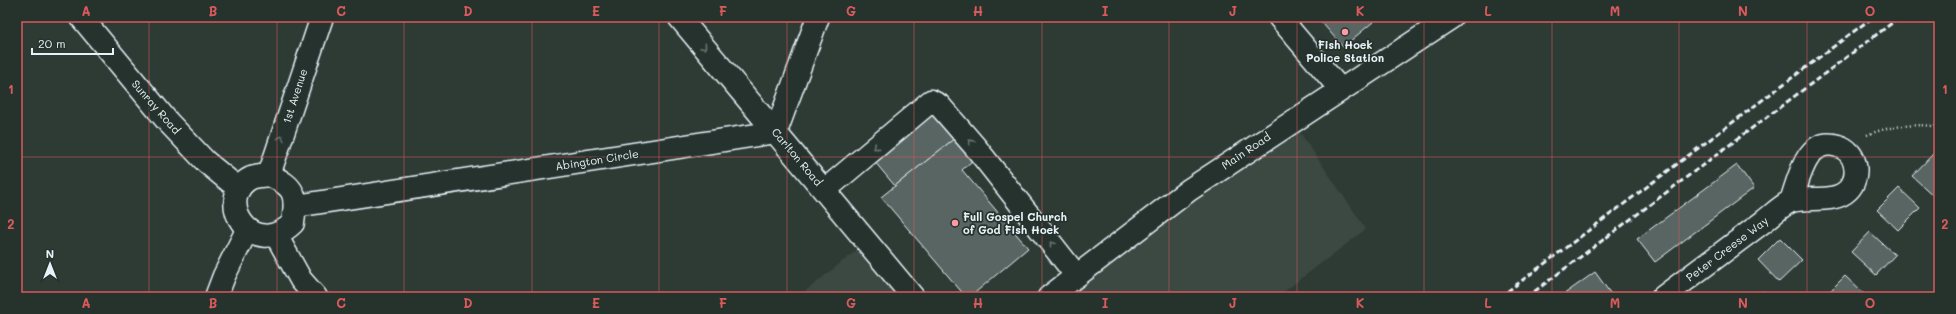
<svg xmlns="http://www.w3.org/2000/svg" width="1956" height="314" font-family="Mali,sans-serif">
  <rect width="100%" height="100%" fill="#2e3b35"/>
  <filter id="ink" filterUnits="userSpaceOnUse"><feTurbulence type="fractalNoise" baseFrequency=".025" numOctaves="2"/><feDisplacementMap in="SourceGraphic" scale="8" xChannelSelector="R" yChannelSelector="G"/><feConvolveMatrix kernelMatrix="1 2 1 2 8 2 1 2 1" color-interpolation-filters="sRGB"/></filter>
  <g filter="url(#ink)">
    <g fill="#3b4843">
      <polygon points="1292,121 1366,229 1277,297 1049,297"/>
      <polygon points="867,242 913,297 798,297"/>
    </g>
    <g fill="#596563" stroke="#e8f1f8">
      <polygon points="1317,17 1379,17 1343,47"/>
      <polygon points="930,107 955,138 895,186 869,155"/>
      <polygon points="955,138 972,161 962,170 1028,248 970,297 966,297 881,197"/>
      <polygon points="1934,153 1939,158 1939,194 1936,198 1912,176"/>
      <polygon points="1737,165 1754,188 1655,262 1637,239"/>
      <polygon points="1899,188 1920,208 1898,230 1877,210"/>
      <polygon points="1870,232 1895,255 1876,275 1851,252"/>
      <polygon points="1780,238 1802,260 1779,282 1758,260"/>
      <polygon points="1595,272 1613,297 1560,297"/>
      <polygon points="1845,276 1867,297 1824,297"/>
      <polygon points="1762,291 1768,297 1757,297"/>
    </g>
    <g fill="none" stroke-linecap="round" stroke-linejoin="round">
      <g stroke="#e8f1f8" stroke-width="25">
        <g id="minor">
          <polyline points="81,17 168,122 206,162 239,189"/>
          <polyline points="679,17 913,297"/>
          <polyline points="1279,17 1340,89"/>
          <polyline points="776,132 818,17"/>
          <path d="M269 175C296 187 297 195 293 223 251 263 213 197 251 178 256 176 263 176 269 175Z"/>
          <polyline points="269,175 322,17"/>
          <polyline points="825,190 931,101 939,105 977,149 1076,275"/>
          <polyline points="296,206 776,132"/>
          <polyline points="276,235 301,280 316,297"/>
          <polyline points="216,297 224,276 247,230"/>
          <path d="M1663 297C1696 272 1730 247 1763 222 1770 217 1784 203 1792 201 1809 196 1834 204 1848 190 1861 177 1857 151 1838 146 1806 136 1799 179 1791 201"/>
        </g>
      </g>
      <g stroke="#e8f1f8" stroke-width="25">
        <polyline id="major" points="1049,297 1189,190 1452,17"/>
      </g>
      <path stroke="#e8f1f8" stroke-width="2.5" stroke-dasharray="1 3" stroke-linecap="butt" d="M1867 135C1889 126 1915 123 1939 127"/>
      <use href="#minor" stroke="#26332d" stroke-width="22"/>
      <use href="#major" stroke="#26332d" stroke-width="22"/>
      <g stroke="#e8f1f8" stroke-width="3" stroke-dasharray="6 3" stroke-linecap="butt">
        <polyline points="1500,297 1873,17"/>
        <polyline points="1527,297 1900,17"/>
      </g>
    </g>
    <defs><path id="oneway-chevron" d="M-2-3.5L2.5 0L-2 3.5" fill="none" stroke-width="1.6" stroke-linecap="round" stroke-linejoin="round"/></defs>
    <g stroke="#6a7674">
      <use href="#oneway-chevron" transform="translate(704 47) rotate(50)"/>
      <use href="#oneway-chevron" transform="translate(281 138) rotate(-72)"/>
      <use href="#oneway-chevron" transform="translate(971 142) rotate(-131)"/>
      <use href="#oneway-chevron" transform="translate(876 147) rotate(140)"/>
      <use href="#oneway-chevron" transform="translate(1052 244) rotate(-128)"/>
    </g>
  </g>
  <path fill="none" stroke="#da5a5c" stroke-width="1" stroke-opacity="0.55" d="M149 17V297M277 17V297M404 17V297M532 17V297M659 17V297M787 17V297M914 17V297M1042 17V297M1169 17V297M1297 17V297M1424 17V297M1552 17V297M1679 17V297M1807 17V297M17 157H1939"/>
  <g fill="#ff9aa2" stroke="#26332d" stroke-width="1.5">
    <circle cx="1345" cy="32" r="4"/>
    <circle cx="955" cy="223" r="4"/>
  </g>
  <g text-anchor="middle" stroke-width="3.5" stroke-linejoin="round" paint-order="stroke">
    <g font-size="11" font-weight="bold" fill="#e8f1f8" stroke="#26332d">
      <text x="1345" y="49">Fish Hoek<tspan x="1345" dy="13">Police Station</tspan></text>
      <text x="963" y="221" text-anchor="start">Full Gospel Church<tspan x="963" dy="13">of God Fish Hoek</tspan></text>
    </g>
    <g font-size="11" fill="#e8f1f8" stroke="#26332d">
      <text transform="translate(295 96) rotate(-72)" y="4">1st Avenue</text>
      <text transform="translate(156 107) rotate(49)" y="4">Sunray Road</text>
      <text transform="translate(1246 151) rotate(-34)" y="4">Main Road</text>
      <text transform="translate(797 157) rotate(50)" y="4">Carlton Road</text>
      <text transform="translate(597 160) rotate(-9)" y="4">Abington Circle</text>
      <text transform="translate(1727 249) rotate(-37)" y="4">Peter Creese Way</text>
    </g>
  </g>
  <rect width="1956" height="314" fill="none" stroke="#26332d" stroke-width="44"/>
  <g transform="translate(50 264)" stroke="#26332d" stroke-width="3" paint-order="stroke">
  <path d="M0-3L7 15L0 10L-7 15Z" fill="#e8f1f8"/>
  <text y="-6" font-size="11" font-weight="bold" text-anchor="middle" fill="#e8f1f8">N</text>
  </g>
  <path d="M32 48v6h81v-6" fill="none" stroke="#e8f1f8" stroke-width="2"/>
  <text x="38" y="48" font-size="12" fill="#e8f1f8" stroke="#26332d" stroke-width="3" paint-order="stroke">20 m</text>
  <rect x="22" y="22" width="1912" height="270" fill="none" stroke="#da5a5c" stroke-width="1.5"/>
  <g font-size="13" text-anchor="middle" font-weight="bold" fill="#da5a5c">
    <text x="86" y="16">A</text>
    <text x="213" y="16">B</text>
    <text x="341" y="16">C</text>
    <text x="468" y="16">D</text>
    <text x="596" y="16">E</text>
    <text x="723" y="16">F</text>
    <text x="851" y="16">G</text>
    <text x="978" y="16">H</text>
    <text x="1105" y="16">I</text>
    <text x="1233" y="16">J</text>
    <text x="1360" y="16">K</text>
    <text x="1488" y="16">L</text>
    <text x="1615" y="16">M</text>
    <text x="1743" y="16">N</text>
    <text x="1870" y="16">O</text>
    <text x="11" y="94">1</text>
    <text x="1945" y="94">1</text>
    <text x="11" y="229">2</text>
    <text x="1945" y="229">2</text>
    <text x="86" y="308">A</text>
    <text x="213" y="308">B</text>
    <text x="341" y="308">C</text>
    <text x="468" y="308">D</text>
    <text x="596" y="308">E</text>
    <text x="723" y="308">F</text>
    <text x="851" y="308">G</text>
    <text x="978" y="308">H</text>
    <text x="1105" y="308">I</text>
    <text x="1233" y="308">J</text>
    <text x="1360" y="308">K</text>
    <text x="1488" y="308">L</text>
    <text x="1615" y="308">M</text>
    <text x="1743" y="308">N</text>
    <text x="1870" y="308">O</text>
  </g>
</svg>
